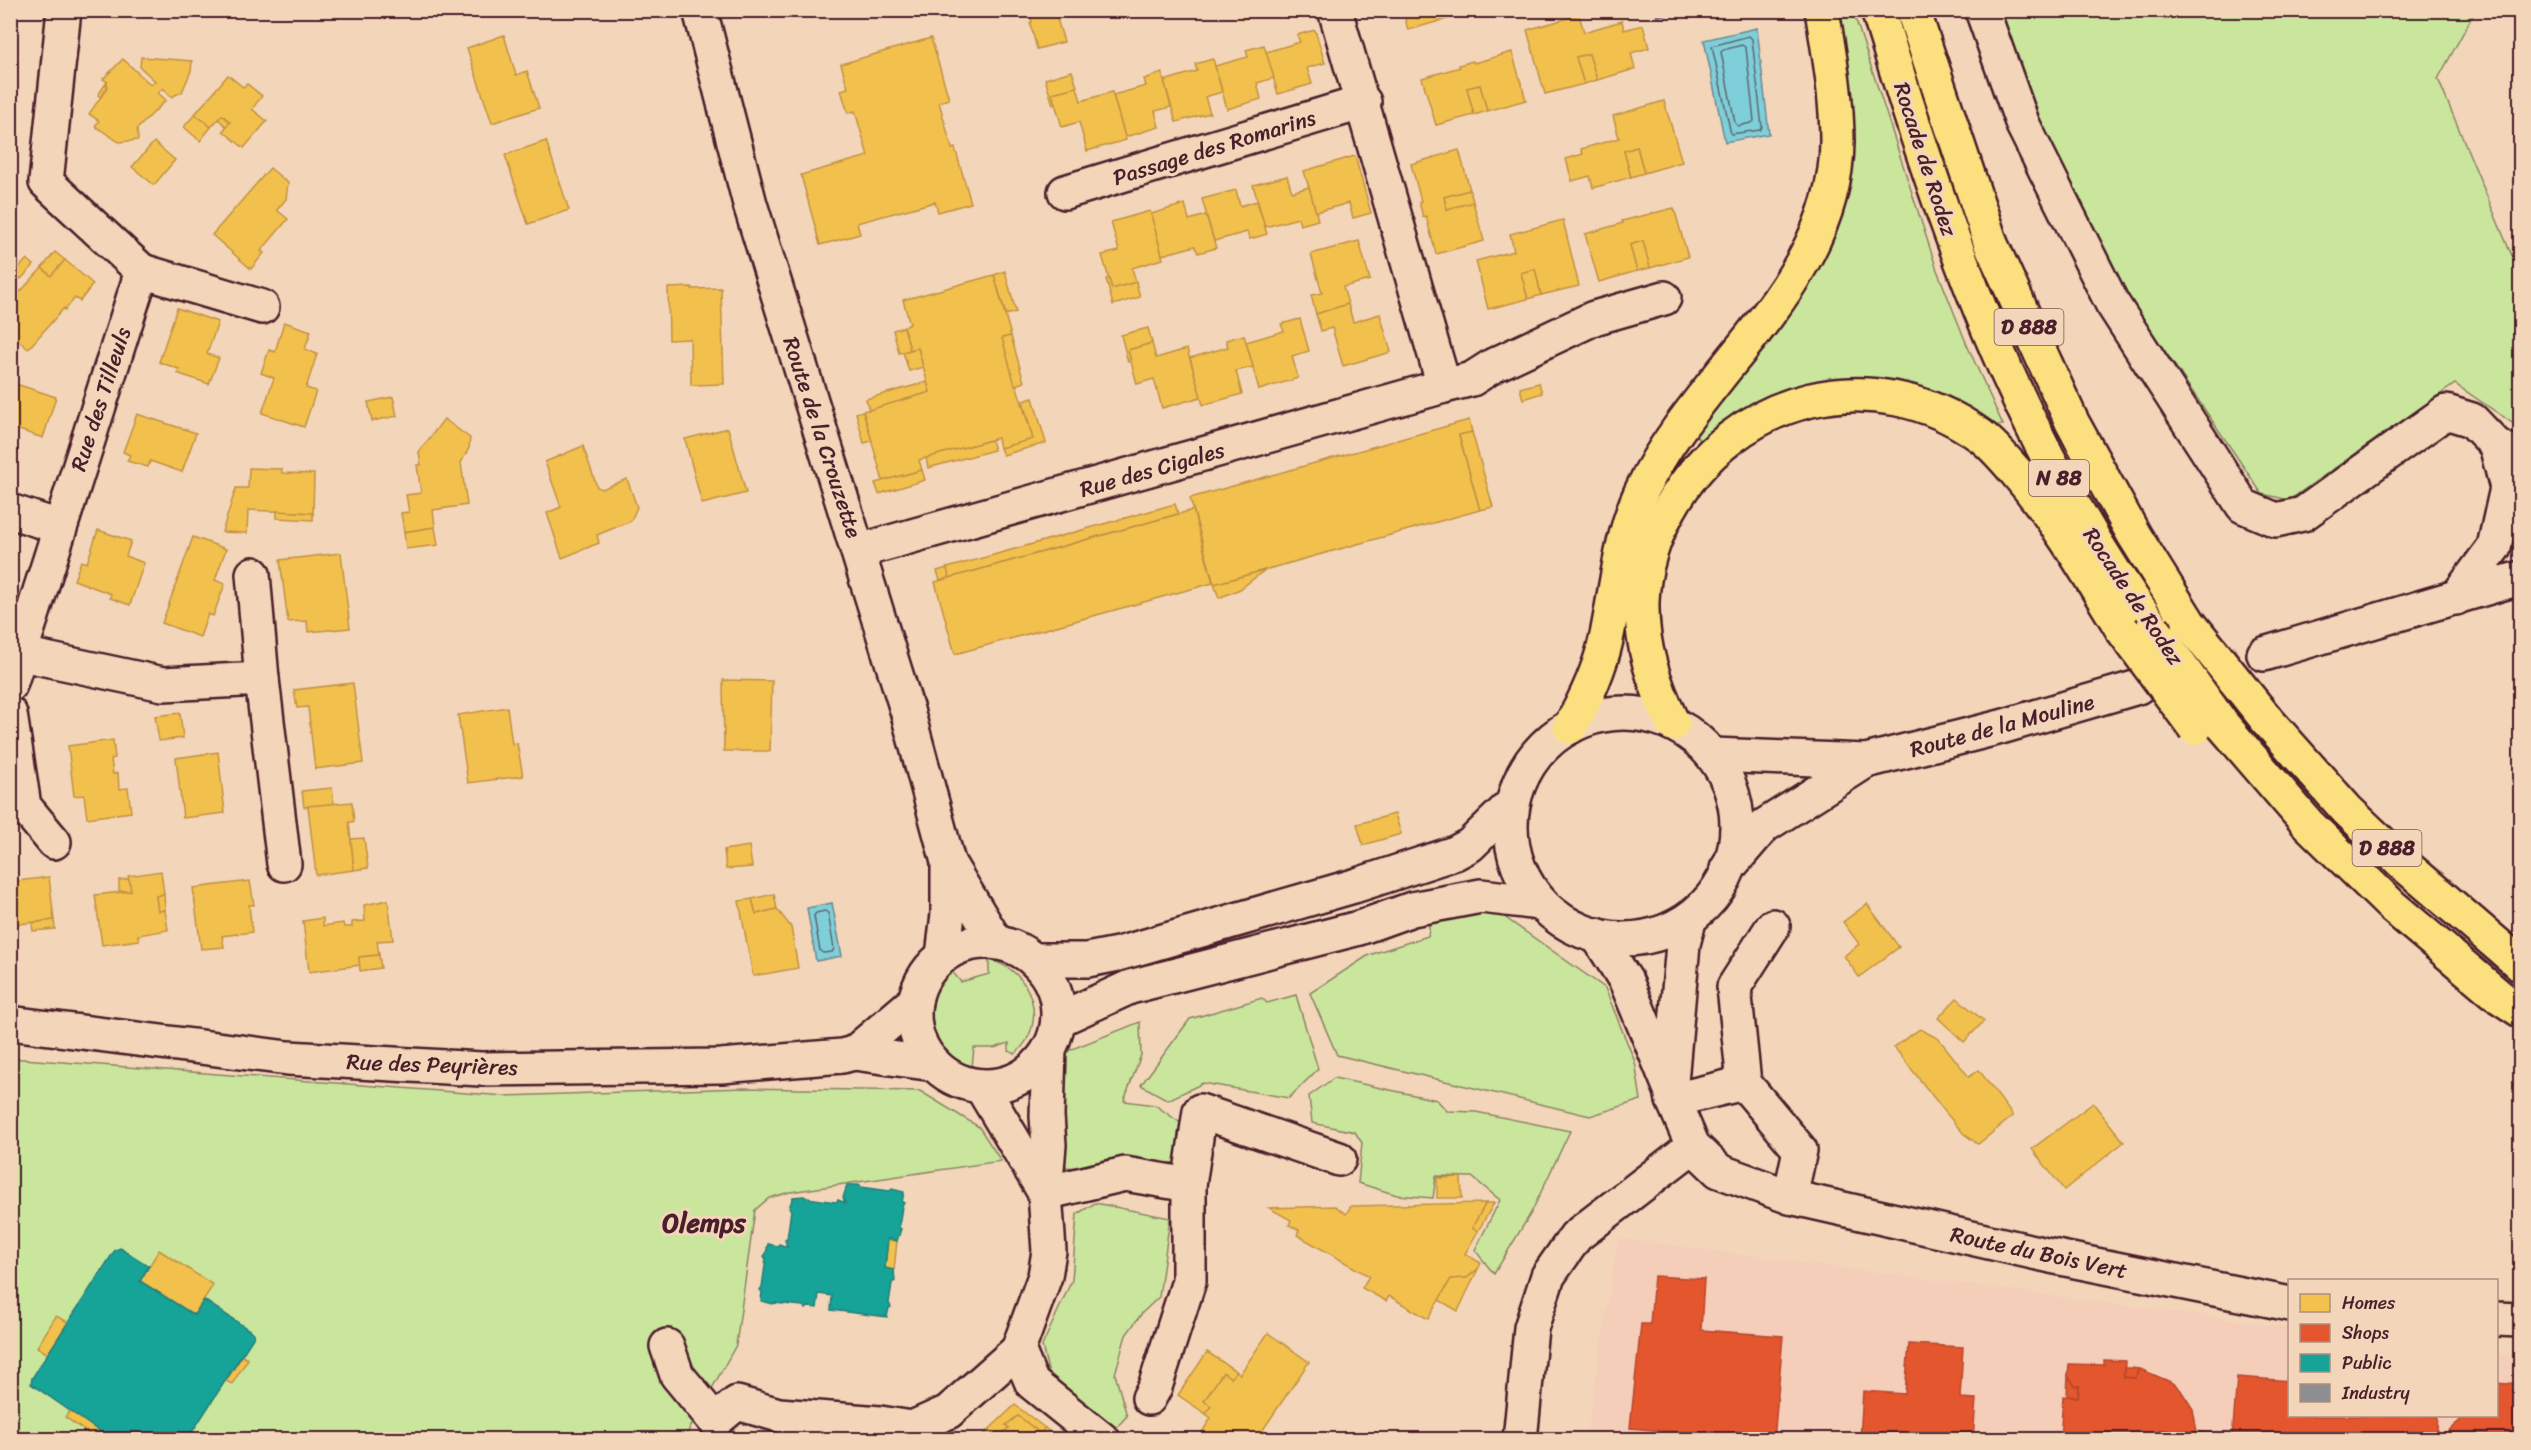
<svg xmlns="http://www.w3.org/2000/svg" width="2531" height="1450" font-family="Sriracha,sans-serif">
  <rect width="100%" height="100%" fill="#f3d6b9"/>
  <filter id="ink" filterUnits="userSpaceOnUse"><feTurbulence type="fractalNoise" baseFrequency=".0167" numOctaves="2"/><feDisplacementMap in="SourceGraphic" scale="12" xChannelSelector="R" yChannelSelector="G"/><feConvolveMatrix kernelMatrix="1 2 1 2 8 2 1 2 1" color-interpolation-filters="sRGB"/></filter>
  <g filter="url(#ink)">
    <polygon fill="#f4ceb9" points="1618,1238 2289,1327 2290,1416 2496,1416 2497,1354 2520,1357 2520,1439 1586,1440"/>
    <g fill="#cae69d" stroke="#8a8264" stroke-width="1.5">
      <path d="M1836 11H1853L1937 270 1967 345 2003 425H1996C1908 374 1833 358 1741 412 1727 420 1713 431 1700 440L1696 436 1840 217 1852 172 1850 121Z"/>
      <polygon points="1997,11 2475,11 2438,79 2509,249 2520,272 2520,428 2455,384 2289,500 2262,494 2133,304 2052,148"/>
      <polygon points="1493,909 1605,988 1635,1062 1641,1100 1590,1116 1337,1055 1310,993 1369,955 1428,936 1430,921"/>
      <path d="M989 960C1032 969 1050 1024 1015 1054L1009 1051V1043L994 1048H974L972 1067C922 1055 912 1002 950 969L961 982 989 974Z"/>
      <polygon points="1296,995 1318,1069 1289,1098 1203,1083 1168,1100 1141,1085 1190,1019 1262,998 1267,1003"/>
      <polygon points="1140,1022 1141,1055 1124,1101 1155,1105 1189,1129 1178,1162 1109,1171 1066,1167 1058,1130 1053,1085 1067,1051"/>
      <polygon points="10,1058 505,1096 744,1088 920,1091 979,1127 1001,1161 790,1192 769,1198 755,1210 736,1345 684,1439 11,1439"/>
      <polygon points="1334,1078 1437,1100 1447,1111 1476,1112 1570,1131 1531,1213 1494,1274 1475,1250 1500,1200 1472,1177 1436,1176 1433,1198 1397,1195 1358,1183 1362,1143 1355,1132 1312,1123 1309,1096"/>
      <polygon points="1095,1203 1170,1218 1159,1297 1142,1313 1126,1335 1115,1374 1127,1416 1115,1429 1050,1378 1042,1346 1072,1280 1077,1214"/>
    </g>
    <g fill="#7ecfd9" stroke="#698993" stroke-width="1.5">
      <polygon points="1757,28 1769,134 1725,142 1704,40"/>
      <polygon points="832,903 842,956 816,961 807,908"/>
    </g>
    <g fill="#f2c14e" stroke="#c09044" stroke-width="1.5">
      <polygon points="1029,10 1060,10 1055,12 1064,42 1037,49 1030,23 1032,22"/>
      <polygon points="1240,10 1272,10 1242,19"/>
      <polygon points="1403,10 1445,10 1447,19 1408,30"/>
      <polygon points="1445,10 1458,10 1460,15 1447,19"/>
      <polygon points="1458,10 1476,10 1460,15"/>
      <polygon points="1579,15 1584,32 1622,21 1624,30 1643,25 1649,48 1631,53 1635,69 1597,80 1589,54 1576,57 1584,84 1545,94 1527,30"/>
      <polygon points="1315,30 1325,63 1307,68 1312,84 1278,94 1266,52 1300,42 1297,35"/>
      <polygon points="504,35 516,75 527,71 539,108 492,123 467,48"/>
      <polygon points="931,38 949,99 939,102 952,149 955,148 971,203 938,212 935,202 857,223 860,234 820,245 801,175 868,156 855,111 848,113 841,90 848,88 841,64"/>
      <polygon points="1264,45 1274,78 1257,83 1261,99 1227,109 1215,66 1248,57 1246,50"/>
      <polygon points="1512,52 1526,100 1487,111 1480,85 1467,88 1474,115 1436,125 1422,78 1460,67 1459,65 1473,61 1474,63"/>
      <polygon points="1589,54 1597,80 1584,84 1576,57"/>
      <polygon points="141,57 192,61 191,71 182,92 171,97 163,88 158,93 166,100 137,129 138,140 119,142 95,126 99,121 89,114 107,88 107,82 103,79 123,59 151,85 155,81 140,67"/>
      <polygon points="1213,59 1222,92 1205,97 1210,113 1176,122 1164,81 1197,71 1195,64"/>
      <polygon points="1072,71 1077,87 1052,93 1055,104 1053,105 1045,79"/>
      <polygon points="1162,73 1171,107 1155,111 1159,127 1125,137 1113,95 1146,86 1144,79"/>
      <polygon points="228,75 243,87 247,84 262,96 252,109 267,121 244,148 223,131 230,122 222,115 211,127 195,114"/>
      <polygon points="107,82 107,88 101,97 98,95"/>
      <polygon points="1480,85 1487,111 1474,115 1467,88"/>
      <polygon points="1077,87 1081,101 1112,92 1126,140 1087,151 1079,122 1062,127 1052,93"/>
      <polygon points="1664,101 1682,162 1644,173 1637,147 1624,151 1631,177 1593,188 1590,176 1572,181 1566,159 1583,154 1581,149 1619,138 1613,116"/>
      <polygon points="195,114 211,127 200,141 184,127"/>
      <polygon points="222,115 230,122 226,126 218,119"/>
      <polygon points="546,141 569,210 528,224 505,155"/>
      <polygon points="154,142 175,160 154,185 132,167"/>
      <polygon points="1637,147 1644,173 1631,177 1624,151"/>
      <polygon points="1459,150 1470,190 1444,197 1447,209 1473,202 1484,241 1436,254 1426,216 1423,217 1419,202 1421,201 1411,164"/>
      <polygon points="1355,156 1371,213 1353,218 1349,203 1316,212 1304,171"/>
      <polygon points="270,168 288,183 286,199 277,210 288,219 261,251 264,253 251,269 212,235"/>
      <polygon points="1287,176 1292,192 1309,187 1318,220 1300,225 1298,218 1265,227 1253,185"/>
      <polygon points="1236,190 1240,206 1257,201 1267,234 1250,239 1247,232 1214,241 1202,199"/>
      <polygon points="1470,190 1473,202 1447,209 1444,197"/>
      <polygon points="1185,204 1189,220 1206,215 1216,248 1198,253 1195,246 1162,255 1151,214"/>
      <polygon points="1674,208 1688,257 1650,268 1643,241 1630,245 1637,271 1599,282 1585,234 1623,223 1622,221"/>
      <polygon points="1150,211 1163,259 1132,268 1136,282 1112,289 1102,255 1119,251 1111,222"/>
      <polygon points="1563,220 1579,286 1541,295 1535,269 1521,273 1528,299 1488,309 1476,261 1514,251 1510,234"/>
      <polygon points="1359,241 1370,280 1343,287 1348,304 1316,314 1311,295 1322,293 1311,254"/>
      <polygon points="1643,241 1650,268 1637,271 1630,245"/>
      <polygon points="55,252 65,260 51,276 42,268"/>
      <polygon points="27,259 34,265 21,279 14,273"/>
      <polygon points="65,260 93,284 80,301 75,298 65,310 64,308 28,349 10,333 10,303 42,268 51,276"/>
      <polygon points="1535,269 1541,295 1528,299 1521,273"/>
      <polygon points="1005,271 1016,312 1006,315 994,275"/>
      <polygon points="994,275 1011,336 1002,338 1033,439 1000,448 998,438 991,440 919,460 922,470 883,481 863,411 930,392 918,348 910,350 904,327 910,324 903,300"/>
      <polygon points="1109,278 1112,289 1136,282 1140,297 1113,305 1106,279"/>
      <polygon points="692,287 692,289 721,288 724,384 691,385 690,339 669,340 668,288"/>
      <polygon points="1348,304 1353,322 1380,314 1391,352 1343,366 1332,328 1321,331 1316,314"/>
      <polygon points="177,308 218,322 207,354 219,358 209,384 177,373 179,369 159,362"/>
      <polygon points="1300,319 1309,351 1292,356 1298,378 1259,390 1246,342 1284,331 1281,324"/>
      <polygon points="284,322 311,331 305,349 317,354 306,388 316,391 304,427 262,413 274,378 261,373 269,350 275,352"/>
      <polygon points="904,327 910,350 899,353 893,330"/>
      <polygon points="1148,328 1152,343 1128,350 1131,361 1128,362 1121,335"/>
      <polygon points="1244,335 1253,367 1236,371 1242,394 1203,405 1190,358 1228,347 1226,340"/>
      <polygon points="1011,336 1024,382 1015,385 1002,338"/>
      <polygon points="1152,343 1156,358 1187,349 1201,397 1162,408 1154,379 1137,384 1128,350"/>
      <polygon points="918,348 923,367 909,371 903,352"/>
      <polygon points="10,382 56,397 43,438 10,427"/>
      <polygon points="927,382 930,392 869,410 866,399"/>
      <polygon points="1539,383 1542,393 1523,399 1520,388"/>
      <polygon points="393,397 397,416 372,421 368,402"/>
      <polygon points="1033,398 1046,443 1003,455 1000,448 1033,439 1023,401"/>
      <polygon points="863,411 872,441 864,443 856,413"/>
      <polygon points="137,414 196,433 182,472 150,461 148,467 127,461 130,455 123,452"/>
      <polygon points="444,419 470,438 469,448 461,463 467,505 433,510 435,527 404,532 401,513 409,512 406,495 421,493 417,465 421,465 419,452"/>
      <polygon points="1469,420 1472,432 1459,435 1480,510 1214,584 1190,498"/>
      <polygon points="728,428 746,493 702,504 685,439"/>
      <polygon points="1472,432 1493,507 1480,510 1459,435"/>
      <polygon points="991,440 994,450 928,468 926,458"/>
      <polygon points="583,446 597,487 602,489 627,479 637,507 631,521 597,535 599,543 562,558 547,513 561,507 545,462"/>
      <polygon points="249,468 282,469 282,473 314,474 313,513 248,510 247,533 222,532 236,488 248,488"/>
      <polygon points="922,470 925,480 879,494 875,483"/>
      <polygon points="1175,504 1178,514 949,578 947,568"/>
      <polygon points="1193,510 1213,583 955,654 935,582"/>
      <polygon points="277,511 313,513 313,520 277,518"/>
      <polygon points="435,527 438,545 406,549 404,532"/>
      <polygon points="98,530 131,541 126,556 144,563 130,605 110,598 111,594 74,580 81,561 87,563"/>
      <polygon points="193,537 226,549 215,580 225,584 213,616 208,614 200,637 162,623"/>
      <polygon points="341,553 350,628 308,632 307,621 288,622 280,560"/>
      <polygon points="947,568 949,578 940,580 937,571"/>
      <polygon points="1265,570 1240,589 1219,598 1214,584"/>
      <polygon points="723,680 772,681 770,751 724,751"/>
      <polygon points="353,683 363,763 315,769 308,707 297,708 294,690"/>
      <polygon points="507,707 512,744 517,743 523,776 468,783 458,715"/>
      <polygon points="180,713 183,738 159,741 155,716"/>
      <polygon points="113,740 115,758 111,759 113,774 118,773 119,789 128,788 131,812 87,818 84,795 74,796 68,746"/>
      <polygon points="218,752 225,813 183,818 176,758"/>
      <polygon points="332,788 334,804 304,807 302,791"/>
      <polygon points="352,802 354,822 349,822 354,870 316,875 308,806"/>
      <polygon points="1395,814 1401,834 1363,845 1357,824"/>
      <polygon points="364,838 368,868 354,870 351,839"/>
      <polygon points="749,846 752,867 726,869 724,850"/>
      <polygon points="161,871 164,894 156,896 158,911 165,910 168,930 138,935 139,940 102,945 95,895 131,891 128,876"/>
      <polygon points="49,877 54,920 10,925 10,882"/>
      <polygon points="129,879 131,891 119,891 119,880"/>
      <polygon points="250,881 254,905 249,905 252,932 222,936 224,947 201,949 193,888"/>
      <polygon points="164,894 165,910 158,911 156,896"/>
      <polygon points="774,894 777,909 756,914 752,899"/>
      <polygon points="752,899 756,914 777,909 791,927 798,968 753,976 739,901"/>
      <polygon points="388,900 393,940 377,941 379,955 359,957 360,965 309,972 303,921 323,918 323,926 343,923 344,927 352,927 352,922 365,921 364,905"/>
      <polygon points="1867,904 1899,947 1859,977 1844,956 1859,944 1843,922"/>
      <polygon points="54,920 55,929 33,931 32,923"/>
      <polygon points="379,955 381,968 360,971 359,957"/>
      <polygon points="1957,998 1984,1021 1964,1042 1938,1018"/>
      <polygon points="1920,1029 1939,1039 1969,1077 1979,1070 2013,1116 1978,1144 1964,1134 1946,1113 1894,1047"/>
      <polygon points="2093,1103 2124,1142 2064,1190 2032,1149"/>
      <polygon points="1461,1177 1462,1198 1437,1198 1437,1178"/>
      <polygon points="1486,1203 1472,1228 1478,1231 1465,1254 1481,1263 1478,1269 1467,1278 1451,1279 1428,1319 1389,1296 1386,1301 1362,1288 1369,1276 1297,1235 1299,1230 1289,1225 1291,1220 1269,1208 1335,1206 1346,1214 1351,1206"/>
      <polygon points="1486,1203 1494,1203 1478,1231 1472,1228"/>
      <polygon points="888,1239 897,1241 894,1270 885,1268"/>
      <polygon points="159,1250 213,1285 194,1315 140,1281"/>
      <polygon points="1478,1269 1458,1311 1439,1300 1451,1279 1467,1278"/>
      <polygon points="56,1316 68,1322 48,1354 37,1347"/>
      <polygon points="1268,1333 1309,1362 1256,1440 1197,1440 1211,1418 1206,1414 1211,1406 1204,1401 1223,1372 1231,1378 1236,1371 1240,1374"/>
      <polygon points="1207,1352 1236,1371 1231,1378 1223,1372 1204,1401 1211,1406 1206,1414 1178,1395"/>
      <polygon points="242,1356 248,1359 232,1384 226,1381"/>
      <polygon points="1015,1405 1045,1428 1040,1433 1018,1416 1006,1425 1009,1428 1001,1434 998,1432 990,1440 978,1440"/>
      <polygon points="70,1411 112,1440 98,1440 65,1417"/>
      <polygon points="1018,1416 1040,1433 1045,1428 1059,1440 990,1440 998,1432 1001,1434 1009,1428 1006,1425"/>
    </g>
    <g fill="#e4572e" stroke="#b6462d" stroke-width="1.5">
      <polygon points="1654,1276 1704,1279 1701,1330 1783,1336 1774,1440 1737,1440 1737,1437 1630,1428 1641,1324 1650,1324"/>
      <polygon points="1909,1344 1963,1347 1960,1398 1976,1399 1973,1440 1860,1440 1863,1391 1905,1394"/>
      <polygon points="2104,1360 2125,1361 2124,1377 2135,1378 2140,1369 2173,1383 2180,1389 2193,1409 2197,1432 2160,1430 2159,1440 2060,1440 2063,1396 2078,1397 2079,1386 2075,1386 2068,1376 2069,1364 2104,1365"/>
      <polygon points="2124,1368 2131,1368 2140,1369 2135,1378 2124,1377"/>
      <polygon points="2068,1376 2075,1386 2079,1386 2078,1397 2067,1396"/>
      <polygon points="2237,1377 2290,1381 2290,1416 2438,1416 2436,1440 2232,1440"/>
      <polygon points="2496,1382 2520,1384 2520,1440 2438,1440 2465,1416 2496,1416"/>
      <polygon points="2160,1430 2232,1434 2232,1440 2159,1440"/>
    </g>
    <g fill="#17a398" stroke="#267b77" stroke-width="1.5">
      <polygon points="847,1185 860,1185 861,1187 890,1191 892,1189 904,1192 902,1202 904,1203 902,1206 899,1227 901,1229 897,1241 888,1239 885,1268 894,1270 895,1281 892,1283 889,1303 891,1307 889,1308 887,1317 831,1310 832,1296 819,1294 817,1308 808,1307 806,1309 803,1306 774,1303 773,1304 761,1301 762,1292 760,1290 762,1287 766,1259 764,1256 766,1254 768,1244 778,1246 779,1244 787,1247 785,1240 787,1239 791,1210 789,1208 793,1197 804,1196 807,1198 836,1202 838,1200 845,1203 843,1198"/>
      <polygon points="120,1248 149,1266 140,1281 194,1315 204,1300 254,1333 253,1338 187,1440 112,1440 31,1384 32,1378 115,1250"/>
    </g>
    <polygon fill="#8d8d92" stroke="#796c73" stroke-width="1.5" points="1655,10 1682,10 1657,17"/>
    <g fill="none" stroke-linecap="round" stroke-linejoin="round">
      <g stroke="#5f6571" stroke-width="1.5">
        <polygon points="1749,36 1752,39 1762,127 1760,130 1731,134 1712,46"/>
        <polygon points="1742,45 1746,48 1754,121 1751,123 1738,126 1735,123 1721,52 1723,50"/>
        <polygon points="825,911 828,913 834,949 832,952 823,953 820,951 814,916 816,913"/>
      </g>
      <polyline stroke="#d1b19d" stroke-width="33" stroke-dasharray="33 16" stroke-linecap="butt" points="2160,681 2264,654"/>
      <g stroke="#4a1f2b" stroke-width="38">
        <g id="minor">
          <polyline points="700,10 750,204 907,710 948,862 948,914 943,956"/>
          <polyline points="1982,10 2023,125 2112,303 2243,506 2276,520 2303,514 2446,412 2472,420 2496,445"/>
          <polyline points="1065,192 1364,102"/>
          <polyline points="142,271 262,307"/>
          <polyline points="1444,386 1472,379 1494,365 1594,318 1664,298"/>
          <polyline points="10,511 59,527"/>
          <polyline points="859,551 1444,386 1335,10"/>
          <polyline points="253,574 262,679"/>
          <polyline points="2456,598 2494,547 2507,488 2496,445 2520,457"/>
          <polyline points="22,654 163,684 262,679 284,864"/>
          <polyline points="10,685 142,271 46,182 64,10"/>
          <polyline points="10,714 24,806 54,842"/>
          <polyline points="949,864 996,942"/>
          <polyline points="1773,926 1734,987 1744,1083 1800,1150 1790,1197"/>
          <polyline points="981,1086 1045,1193"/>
          <polyline points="1673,1100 1744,1083"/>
          <polyline points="1045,1193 1125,1174 1189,1185"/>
          <polyline points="667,1346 677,1375 715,1421 737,1403 779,1415 880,1423 912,1428 948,1412 1018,1350 1045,1276 1049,1251 1045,1193 1049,1145 1047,1116 1049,1049"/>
          <polyline points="1018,1350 1032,1383 1103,1440"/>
          <polyline points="1149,1398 1155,1387 1189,1281 1189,1185 1200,1111 1339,1159"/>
          <polyline points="1520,1440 1531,1328 1548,1276 1576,1236 1693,1146"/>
        </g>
      </g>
      <g stroke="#4a1f2b" stroke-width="38">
        <g id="tertiary">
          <circle cx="1624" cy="826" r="113"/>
          <polyline points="1597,935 1626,981 1671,1090 1673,1100 1693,1146 1719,1171 1790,1197 2051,1256 2290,1304"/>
          <circle cx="986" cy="1014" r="72"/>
          <polyline points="1035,960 1087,960 1118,954 1354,886 1455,853 1470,845 1512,804"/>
          <polyline points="1058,1020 1130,987 1359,928 1412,909 1481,896 1540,903"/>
          <polyline points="10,1023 288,1058 481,1069 721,1066 842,1056 854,1053 934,1064"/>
          <polyline points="854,1053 915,1001"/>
          <polyline points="1671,1082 1683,944 1689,921"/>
          <polyline points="2496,1319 2520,1320"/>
        </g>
      </g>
      <g stroke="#4a1f2b" stroke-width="38">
        <g id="secondary">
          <polyline points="2264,654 2520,578"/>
          <polyline points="1713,755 1866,761 2001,727 2138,687"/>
          <polyline points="1727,869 1764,826 1866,761"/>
        </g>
      </g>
      <g stroke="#4a1f2b" stroke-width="38">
        <g id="trunk">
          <path d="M1878 10C1943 226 2018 445 2153 628"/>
          <polyline points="1913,10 1991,244 2072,422 2134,535 2189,623"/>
          <polyline points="2266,719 2347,810 2408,868 2520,964"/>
          <path d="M1673 724C1654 684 1641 647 1642 602 1643 569 1654 536 1670 508 1734 394 1874 359 1981 436 1994 446 2005 459 2016 472 2057 520 2089 575 2122 629"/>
          <polyline points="2222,724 2308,824 2392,906 2500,997 2520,1010"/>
          <path d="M1570 727C1586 699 1599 671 1606 640 1617 589 1620 533 1644 486 1665 442 1699 402 1729 364 1782 299 1837 229 1837 141 1837 97 1829 53 1822 10"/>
        </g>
      </g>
      <use href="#minor" stroke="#f3d6b9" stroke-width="33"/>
      <use href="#tertiary" stroke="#f3d6b9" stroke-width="33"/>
      <use href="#secondary" stroke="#f3d6b9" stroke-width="33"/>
      <use href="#trunk" stroke="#fce080" stroke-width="33"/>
      <g stroke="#4a1f2b" stroke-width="38" stroke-linecap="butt">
        <g id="trunk-bridge">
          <polyline points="2189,623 2266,719"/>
          <polyline points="2153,628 2222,724"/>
          <polyline points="2122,629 2195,728"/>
        </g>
      </g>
      <use href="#trunk-bridge" stroke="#fce080" stroke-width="33"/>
    </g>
  </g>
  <g text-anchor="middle" stroke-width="6" stroke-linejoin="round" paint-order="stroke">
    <g fill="#f3d6b9" stroke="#7d5656" stroke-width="1.5">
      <rect x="1994.5" y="309" width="69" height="36" rx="4.5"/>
      <rect x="2029" y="460" width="60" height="36" rx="4.5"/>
      <rect x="2352.5" y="830" width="69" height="36" rx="4.5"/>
    </g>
    <g font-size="21" font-weight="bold" fill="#4a1f2b">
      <text x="2029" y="334">D 888</text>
      <text x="2059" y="485">N 88</text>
      <text x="2387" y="855">D 888</text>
    </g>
    <g font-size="22" fill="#4a1f2b" stroke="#f3d6b9">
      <text transform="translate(1214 147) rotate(-17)" y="8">Passage des Romarins</text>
      <text transform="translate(1926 159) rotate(72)" y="8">Rocade de Rodez</text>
      <text transform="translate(100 399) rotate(-72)" y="8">Rue des Tilleuls</text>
      <text transform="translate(823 437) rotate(72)" y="8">Route de la Crouzette</text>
      <text transform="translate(1152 469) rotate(-16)" y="8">Rue des Cigales</text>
      <text transform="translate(2134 596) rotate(56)" y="8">Rocade de Rodez</text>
      <text transform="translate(2002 725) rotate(-15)" y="8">Route de la Mouline</text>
      <text transform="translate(432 1064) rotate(2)" y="8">Rue des Peyrières</text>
      <text transform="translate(2039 1252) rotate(12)" y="8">Route du Bois Vert</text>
    </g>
    <g font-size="26" font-weight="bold" fill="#4a1f2b" stroke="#f3d6b9">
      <text x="704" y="1232">Olemps</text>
    </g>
  </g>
  <rect width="2531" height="1450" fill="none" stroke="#f3d6b9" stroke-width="36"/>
  <rect x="18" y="18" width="2495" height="1414" fill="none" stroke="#4a1f2b" stroke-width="2" filter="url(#ink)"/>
  <rect x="2288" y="1279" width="210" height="138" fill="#f3d6b9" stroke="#af8d80" stroke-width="1.5"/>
  <rect x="2300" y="1294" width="30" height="18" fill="#f2c14e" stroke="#af8d80" stroke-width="1.5"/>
  <text x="2342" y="1309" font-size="18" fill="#4a1f2b">Homes</text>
  <rect x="2300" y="1324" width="30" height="18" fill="#e4572e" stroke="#af8d80" stroke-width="1.5"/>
  <text x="2342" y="1339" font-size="18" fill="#4a1f2b">Shops</text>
  <rect x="2300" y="1354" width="30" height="18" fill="#17a398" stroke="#af8d80" stroke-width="1.5"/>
  <text x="2342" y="1369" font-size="18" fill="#4a1f2b">Public</text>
  <rect x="2300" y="1384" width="30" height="18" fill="#8d8d92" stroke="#af8d80" stroke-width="1.5"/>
  <text x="2342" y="1399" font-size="18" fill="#4a1f2b">Industry</text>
</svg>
